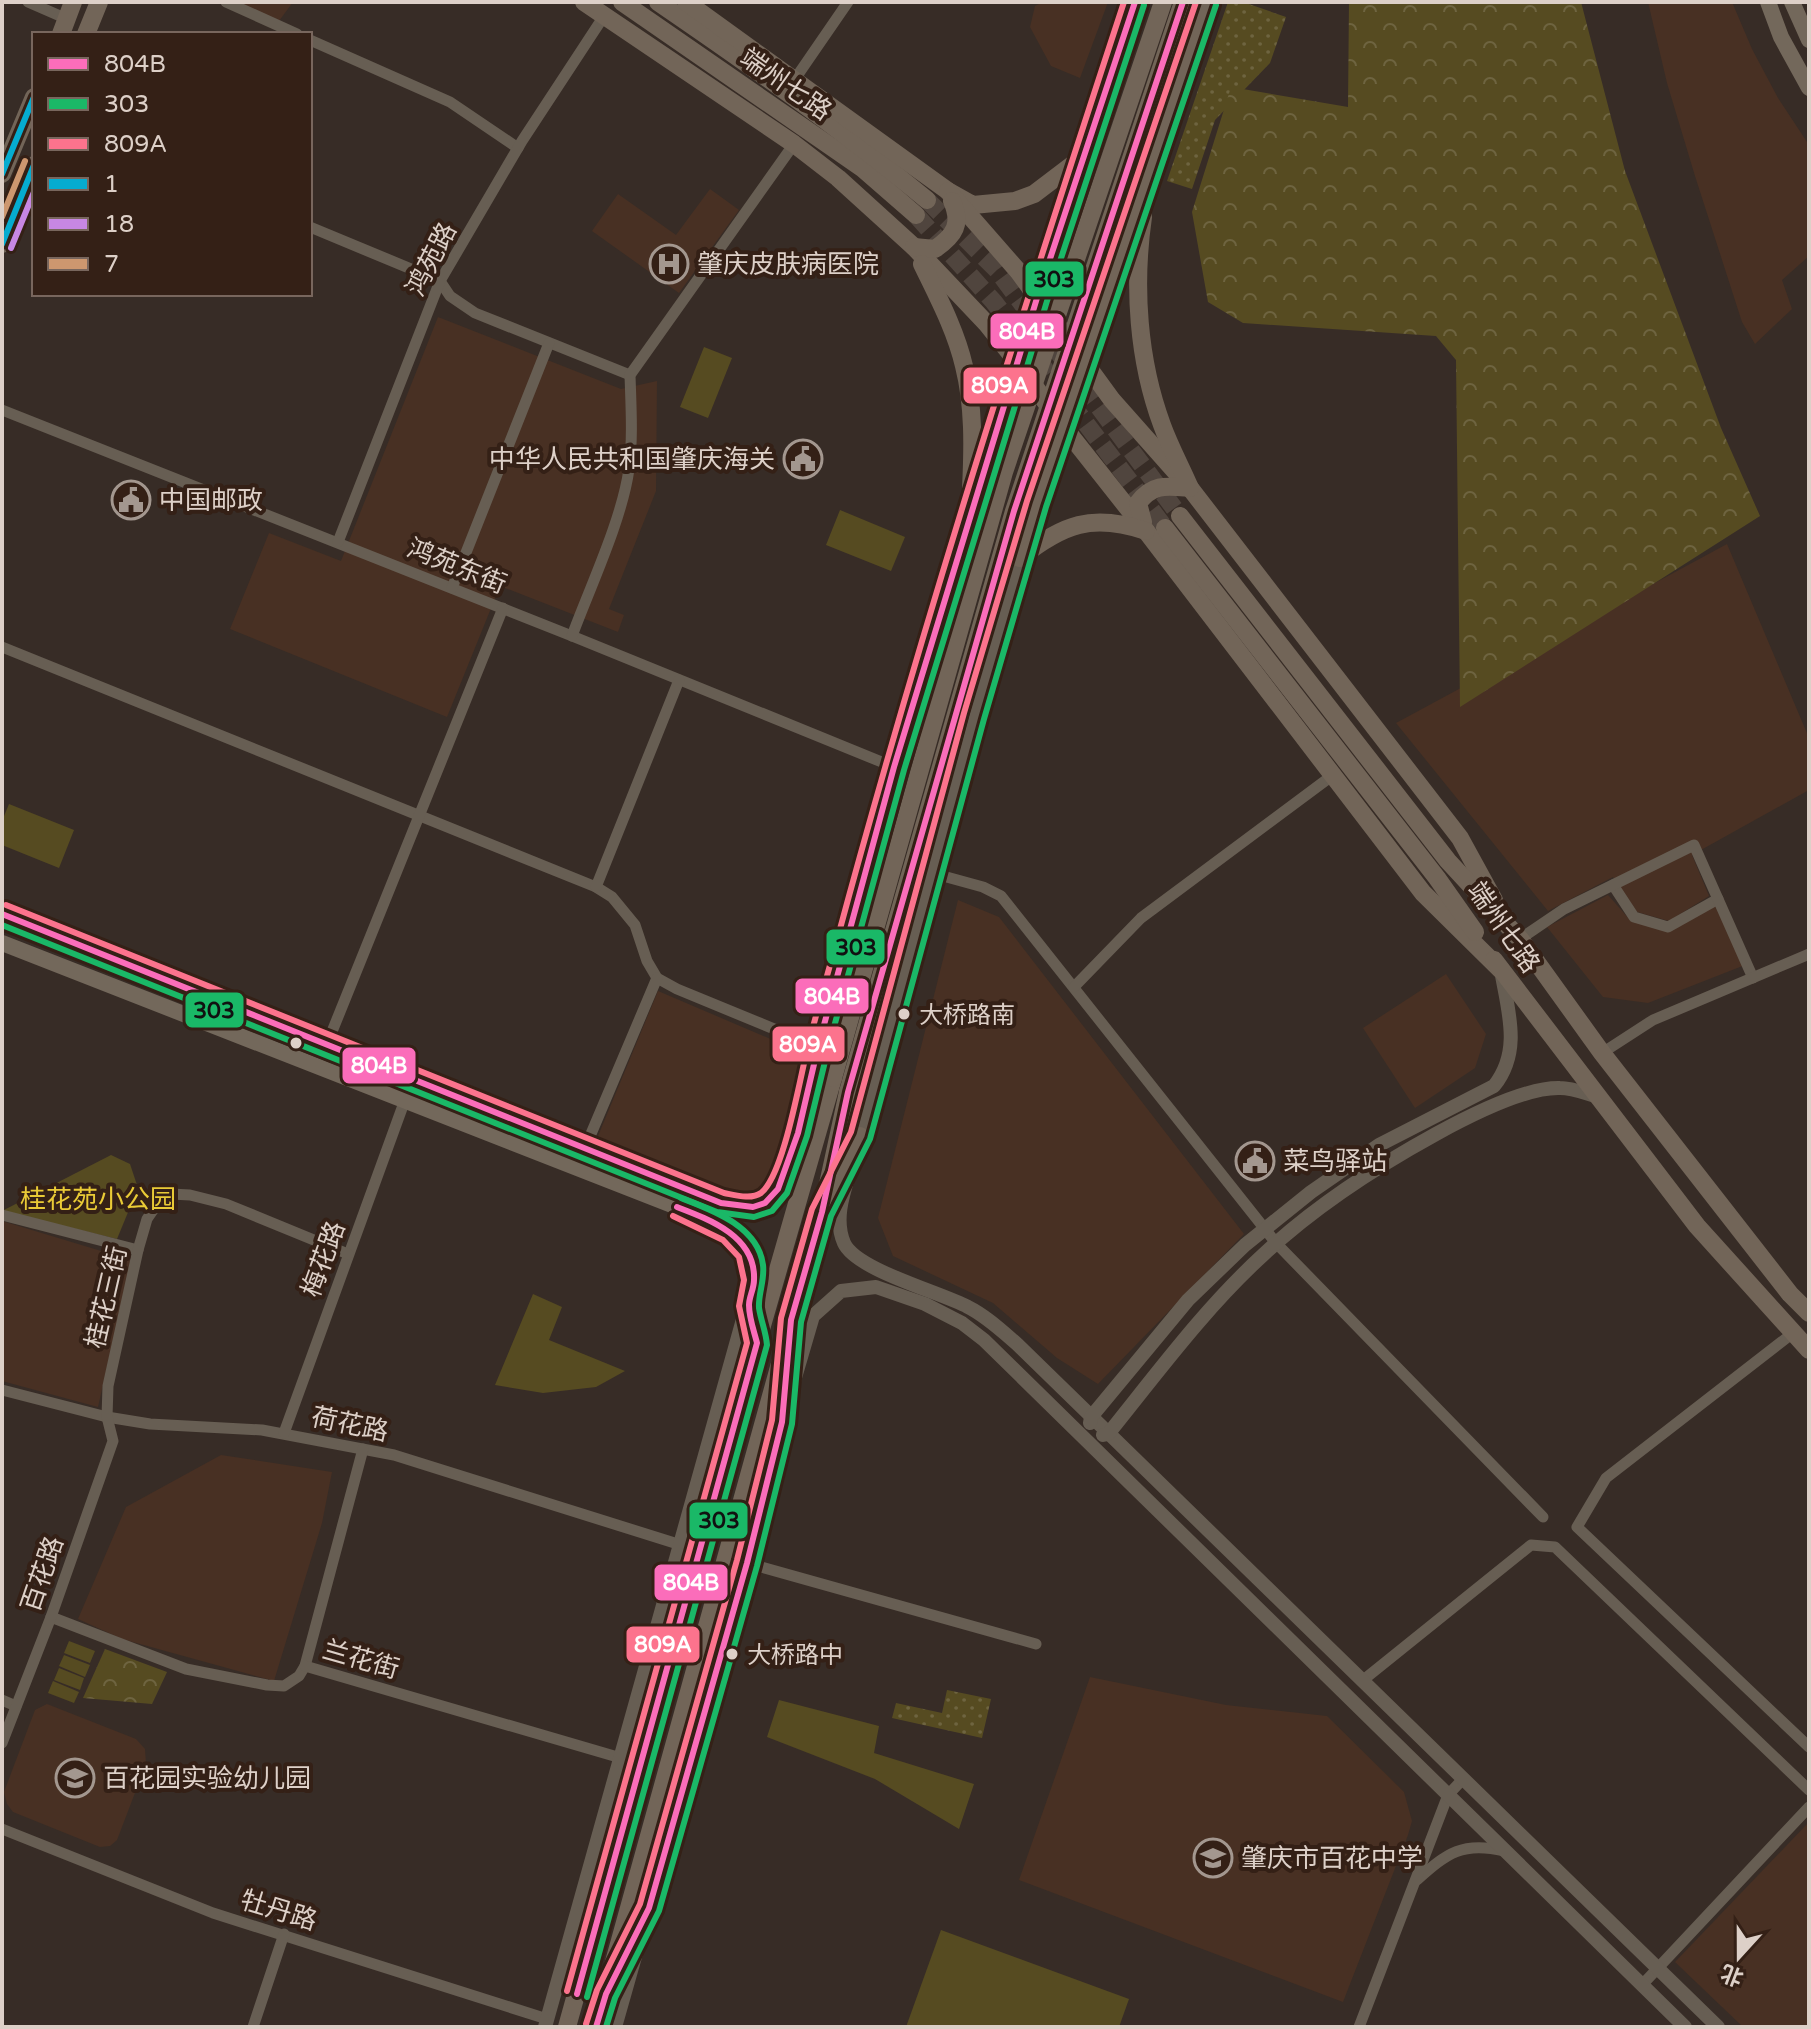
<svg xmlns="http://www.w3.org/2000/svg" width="1811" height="2029" font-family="'Varela Round','Noto Sans SC',sans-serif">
  <defs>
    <pattern id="grass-dots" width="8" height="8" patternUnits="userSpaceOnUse" patternTransform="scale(2)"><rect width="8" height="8" fill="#564b21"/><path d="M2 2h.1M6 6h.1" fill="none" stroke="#6e6440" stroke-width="1.8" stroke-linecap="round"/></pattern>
    <pattern id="forest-crowns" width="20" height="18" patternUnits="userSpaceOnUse" patternTransform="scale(2)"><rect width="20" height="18" fill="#564b21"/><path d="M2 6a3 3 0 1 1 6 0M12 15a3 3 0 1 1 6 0" fill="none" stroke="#6e6440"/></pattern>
  </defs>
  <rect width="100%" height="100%" fill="#372c26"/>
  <g fill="#483023">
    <polygon points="237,2 293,2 279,21"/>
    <polygon points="1043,2 1108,2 1080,78 1051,66 1030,27 1035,6"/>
    <polygon points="1648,2 1732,2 1752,49 1778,98 1809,145 1809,256 1782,280 1792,309 1755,344 1742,322 1695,176 1667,83"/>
    <polygon points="710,189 739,210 679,293 592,231 618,194 676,235"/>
    <polygon points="438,317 621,389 657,381 656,491 609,609 624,615 618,632 500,586 447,717 230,629 269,533 341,561"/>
    <polygon points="1727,544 1809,738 1809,790 1692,855 1709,896 1669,921 1637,912 1613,877 1548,911 1396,723"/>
    <polygon points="1608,895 1631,921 1667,927 1713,902 1745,965 1648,1003 1603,997 1547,927"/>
    <polygon points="958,900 999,917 1244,1234 1098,1384 1057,1358 993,1303 893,1256 878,1218"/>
    <polygon points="1446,974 1486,1034 1475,1068 1415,1108 1363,1028"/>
    <polygon points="658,991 808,1055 780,1157 767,1187 756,1198 737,1205 591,1153"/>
    <polygon points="2,1221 131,1260 98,1407 2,1381"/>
    <polygon points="221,1455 332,1472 322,1523 274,1681 122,1639 78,1619 126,1507"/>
    <polygon points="1090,1677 1226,1705 1327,1716 1404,1792 1412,1821 1408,1835 1343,2002 1019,1880"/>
    <polygon points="47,1704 136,1739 145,1749 146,1764 117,1840 110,1846 100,1847 13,1812 7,1804 4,1792 35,1710"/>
    <polygon points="1809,1822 1809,2027 1743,2027 1675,1962"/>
  </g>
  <g fill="url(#grass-dots)">
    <polygon points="1228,2 1243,2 1286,17 1270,63 1215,120 1192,189 1167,181"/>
    <polygon points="947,1690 991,1699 982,1738 892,1718 896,1703 942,1713"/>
  </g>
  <g fill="url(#forest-crowns)">
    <polygon points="1349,2 1581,2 1625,171 1721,428 1760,516 1460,707 1456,360 1436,336 1243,323 1208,302 1192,212 1231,87 1348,107"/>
    <polygon points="105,1649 167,1672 152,1704 83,1698"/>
  </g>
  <g fill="#564b21">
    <polygon points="704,347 732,358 708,418 680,407"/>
    <polygon points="840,510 905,537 891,571 826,545"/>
    <polygon points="9,804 74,830 59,868 2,845 2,821"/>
    <polygon points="111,1155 130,1164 138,1188 117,1239 2,1211"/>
    <polygon points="533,1294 562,1307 549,1340 625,1371 596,1387 543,1393 495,1385"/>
    <polygon points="69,1641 95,1651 90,1663 64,1653"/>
    <polygon points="64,1655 90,1665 85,1677 59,1666"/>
    <polygon points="59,1668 84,1678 80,1690 54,1680"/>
    <polygon points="53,1681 79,1692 74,1703 48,1693"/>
    <polygon points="779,1700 879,1726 874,1753 974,1784 959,1829 875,1779 767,1737"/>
    <polygon points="941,1930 1129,1999 1119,2027 906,2027"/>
  </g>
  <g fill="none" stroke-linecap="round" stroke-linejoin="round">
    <g stroke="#50453e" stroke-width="18" stroke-dasharray="18 9" stroke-linecap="butt">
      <polyline points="927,200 997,270 1180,516"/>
      <polyline points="916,215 994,302 1165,528"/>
    </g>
    <g stroke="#675e53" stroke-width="11">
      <polyline points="28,2 67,19"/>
      <polyline points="226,2 297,34"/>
      <polyline points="310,40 450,102 518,148"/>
      <polyline points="795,79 848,2"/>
      <polyline points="310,227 440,281 450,296 475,313 630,375"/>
      <polyline points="2,410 572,636 894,767"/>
      <polyline points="338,542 440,281 522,141 604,16"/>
      <polyline points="452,588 549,343"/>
      <path d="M572 636C590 587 622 520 629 469 633 438 631 407 630 375L794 144"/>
      <polyline points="2,647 596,887 612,897 635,925 647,961 657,978 677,989 818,1047"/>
      <polyline points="932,873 983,887 1001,896 1276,1243 1543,1517"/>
      <polyline points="1613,885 1634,917 1668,927 1718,899"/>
      <polyline points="596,887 679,680"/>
      <polyline points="1520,939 1564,909 1694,845 1753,978"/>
      <polyline points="1074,987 1141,918 1333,775"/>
      <polyline points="327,1044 503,608"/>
      <polyline points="1602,1053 1653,1020 1809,954"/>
      <polyline points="585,1148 657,978"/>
      <polyline points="2,1215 138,1250"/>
      <polyline points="1793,1333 1606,1478 1577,1527 1809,1747"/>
      <polyline points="2,1390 107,1417 150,1424 262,1430 394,1455 681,1545"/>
      <polyline points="284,1433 405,1100"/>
      <polyline points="747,1563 1036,1644"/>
      <polyline points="51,1617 186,1669 267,1685 284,1686 299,1676 305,1666 363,1449"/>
      <polyline points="305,1666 621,1758"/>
      <polyline points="1362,1681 1531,1545 1555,1547 1809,1790"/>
      <polyline points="2,1700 16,1706"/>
      <polyline points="2,1743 51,1617 113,1441 107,1417 108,1386 138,1250 147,1219 160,1200 171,1194 190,1195 226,1204 348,1254"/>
      <polyline points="2,1829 213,1913 547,2019"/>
      <path d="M1417 1880C1447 1853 1463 1841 1504 1851"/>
      <polyline points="1642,1985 1809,1807"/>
      <polyline points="253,2027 284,1934"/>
      <polyline points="1359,2027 1448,1795 1463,1779"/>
    </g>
    <g stroke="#675e53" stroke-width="14">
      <polyline points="858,1144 1020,558"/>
      <path d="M850 1171C843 1194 834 1220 844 1243 856 1270 940 1292 968 1307 986 1316 1002 1331 1017 1344L1718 2027"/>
      <polyline points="721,1203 753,1207 765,1203 778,1189 798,1133 818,1047 894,767 970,515"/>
      <path d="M1090 1423 1091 1417 1188 1300 1245 1245 1311 1192 1379 1145 1494 1086C1522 1051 1508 1011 1501 970"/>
      <path d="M1103 1435 1108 1434C1158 1372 1205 1308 1263 1255 1315 1206 1374 1168 1436 1134 1467 1117 1526 1087 1560 1088 1572 1088 1585 1093 1596 1096"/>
      <path d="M545 2027 754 1280C753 1247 739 1239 713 1221"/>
      <polyline points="615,2027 747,1563 782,1422 813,1316 841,1291 876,1287 925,1304 962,1323 984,1340 1685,2027"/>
    </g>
    <g stroke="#73685b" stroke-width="16">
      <polyline points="1768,2 1781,37 1809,88"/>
      <polyline points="1792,2 1809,40"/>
      <polyline points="2,914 721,1203"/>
      <polyline points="2,943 713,1221"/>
    </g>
    <g stroke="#726558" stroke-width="18">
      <polyline points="584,2 794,144 838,178 914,247 986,323 1017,362 1063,426 1146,531 1423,893 1501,970"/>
      <polyline points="622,2 862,168 916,215"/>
      <path d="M658 2C750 65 841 129 927 200"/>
      <polyline points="686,2 948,191 973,205 1015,201 1034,194 1084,156"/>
      <polyline points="61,34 73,2"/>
      <polyline points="86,34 99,2"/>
      <polyline points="2,174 34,97"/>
      <polyline points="948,191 1018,271 1112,400 1190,488 1460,838 1494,900"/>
      <path d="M1143 217C1133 286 1138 360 1162 425 1170 447 1181 467 1190 488 1167 486 1153 483 1138 503L1143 522"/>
      <polyline points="2,244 34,165"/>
      <path d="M914 247 935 249C955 235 962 224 952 201"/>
      <path d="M922 264C938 297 956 331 964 366 974 406 973 448 971 489"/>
      <polyline points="970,515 1037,298 1135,2"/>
      <polyline points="1180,516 1448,861 1520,939 1602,1053 1790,1294 1809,1313"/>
      <polyline points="1165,528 1437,878 1475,932"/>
      <polyline points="1020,558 1097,320 1148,180 1207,2"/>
      <path d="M1020 558C1063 524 1092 513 1146 531"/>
      <polyline points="1494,960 1697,1226 1809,1350"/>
      <polyline points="797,1179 798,1133"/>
      <polyline points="834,1189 860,1136"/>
      <polyline points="567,2027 757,1343 833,1078"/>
      <polyline points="596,2027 822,1212 848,1092"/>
    </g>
    <g stroke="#726558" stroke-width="18">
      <polyline points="833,1078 1004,472 1163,2"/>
      <polyline points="848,1092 1014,511 1183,2"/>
    </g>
    <g stroke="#342016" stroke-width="12">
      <g id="bus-1">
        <polyline points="2,914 721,1203 753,1207 765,1203 778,1189 798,1133 818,1047 894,767 1037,298 1135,2"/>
        <path d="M577 1994 757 1343C754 1331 749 1318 749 1305 749 1297 754 1289 754 1280 756 1237 711 1220 677 1207"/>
        <polyline points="596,2027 606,1994 649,1908 747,1563 782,1422 791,1320 822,1212 848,1092 1014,511 1183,2"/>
      </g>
    </g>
    <g stroke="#342016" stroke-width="12">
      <g id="bus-2">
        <polyline points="2,925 717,1212 754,1217 772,1211 787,1193 807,1136 828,1049 904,770 1047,301 1144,5"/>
        <path d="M587 1997 767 1345C766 1332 761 1321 759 1308 758 1294 765 1280 763 1265 758 1226 712 1210 681 1198"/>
        <polyline points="606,2027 615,1998 659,1911 757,1566 792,1424 801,1322 831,1216 870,1139 984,719 1046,507 1216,5"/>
      </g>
    </g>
    <g stroke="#342016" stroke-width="12">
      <g id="bus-3">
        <path d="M6 905 724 1193C735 1195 751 1200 761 1193 784 1175 800 1077 808 1046 817 1011 827 976 837 940 922 625 1022 313 1124 2"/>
        <polyline points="567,1991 747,1343 739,1306 744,1280 739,1257 723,1240 673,1216"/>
        <polyline points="586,2024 597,1990 640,1904 737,1560 772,1420 781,1318 812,1209 851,1132 964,713 1027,501 1196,2"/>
      </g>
    </g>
    <g stroke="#342016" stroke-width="12">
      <g id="bus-4">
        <polyline points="2,174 34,97"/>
        <polyline points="2,244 34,165"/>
      </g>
    </g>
    <g stroke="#342016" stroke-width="12">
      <polyline id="bus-5" points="11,248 34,192"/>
    </g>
    <g stroke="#342016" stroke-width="12">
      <polyline id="bus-6" points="2,217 25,161"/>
    </g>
    <use href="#bus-1" stroke="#fb6dba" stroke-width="6"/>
    <use href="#bus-2" stroke="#1ab867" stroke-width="6"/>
    <use href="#bus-3" stroke="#fc738d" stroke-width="6"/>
    <use href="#bus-4" stroke="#06acd0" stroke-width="6"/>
    <use href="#bus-5" stroke="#c787e3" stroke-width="6"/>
    <use href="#bus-6" stroke="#cd976f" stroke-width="6"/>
  </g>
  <defs>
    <g id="hospital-ring" transform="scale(2)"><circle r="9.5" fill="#342016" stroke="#a3978f" stroke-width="1.5"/><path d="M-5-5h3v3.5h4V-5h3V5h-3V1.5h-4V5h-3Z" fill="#a3978f"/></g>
    <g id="civic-ring" transform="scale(2)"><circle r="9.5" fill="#342016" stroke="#a3978f" stroke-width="1.5"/><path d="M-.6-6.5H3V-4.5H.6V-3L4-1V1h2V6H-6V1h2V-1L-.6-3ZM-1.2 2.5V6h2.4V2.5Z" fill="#a3978f"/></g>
    <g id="school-ring" transform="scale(2)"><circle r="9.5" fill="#342016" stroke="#a3978f" stroke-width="1.5"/><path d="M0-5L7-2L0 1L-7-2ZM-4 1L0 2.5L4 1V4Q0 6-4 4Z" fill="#a3978f"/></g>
  </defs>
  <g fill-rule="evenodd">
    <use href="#hospital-ring" x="669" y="264"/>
    <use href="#civic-ring" x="803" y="459"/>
    <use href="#civic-ring" x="131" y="500"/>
    <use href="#civic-ring" x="1255" y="1161"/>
    <use href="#school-ring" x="75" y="1778"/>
    <use href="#school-ring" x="1213" y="1858"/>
  </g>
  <g fill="#ddd0c8" stroke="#342016" stroke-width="3">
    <circle cx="904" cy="1014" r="7"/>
    <circle cx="296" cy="1043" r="7"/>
    <circle cx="732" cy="1654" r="7"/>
  </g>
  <g text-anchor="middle" stroke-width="8" stroke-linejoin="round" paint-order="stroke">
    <g font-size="24" fill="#ddd0c8" stroke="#342016" text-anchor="start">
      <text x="919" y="1023">大桥路南</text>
      <text x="747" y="1663">大桥路中</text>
    </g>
    <g font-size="26" fill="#ddd0c8" stroke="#342016">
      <text transform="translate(786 84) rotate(35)" y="9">端州七路</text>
      <text transform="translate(431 259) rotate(-63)" y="9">鸿苑路</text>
      <text transform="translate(457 566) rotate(22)" y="9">鸿苑东街</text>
      <text transform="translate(1504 927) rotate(55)" y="9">端州七路</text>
      <text transform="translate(323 1259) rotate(-70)" y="9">梅花路</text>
      <text transform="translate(106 1297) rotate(-77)" y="9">桂花三街</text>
      <text transform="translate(350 1424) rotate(12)" y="9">荷花路</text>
      <text transform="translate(42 1574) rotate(-71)" y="9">百花路</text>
      <text transform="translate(361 1659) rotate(16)" y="9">兰花街</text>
      <text transform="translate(279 1910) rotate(17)" y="9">牡丹路</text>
    </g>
    <g font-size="26" fill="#ddd0c8" stroke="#342016" text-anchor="start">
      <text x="697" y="273">肇庆皮肤病医院</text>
      <text x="775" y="468" text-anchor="end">中华人民共和国肇庆海关</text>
      <text x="159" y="509">中国邮政</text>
      <text x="1283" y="1170">菜鸟驿站</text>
      <text x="103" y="1787">百花园实验幼儿园</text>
      <text x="1241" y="1867">肇庆市百花中学</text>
    </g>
    <g font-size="26" fill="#e9ca36" stroke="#342016">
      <text x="98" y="1208">桂花苑小公园</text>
    </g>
  </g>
  <g stroke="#342016" stroke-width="3">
    <rect x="1024" y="260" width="61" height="38" rx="8" fill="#1ab867"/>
    <rect x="989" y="312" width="76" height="38" rx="8" fill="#fb6dba"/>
    <rect x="962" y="366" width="76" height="39" rx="8" fill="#fc738d"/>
    <rect x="825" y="928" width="61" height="38" rx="8" fill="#1ab867"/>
    <rect x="794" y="977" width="76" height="38" rx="8" fill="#fb6dba"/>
    <rect x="184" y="991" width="61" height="38" rx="8" fill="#1ab867"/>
    <rect x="771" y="1025" width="75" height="38" rx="8" fill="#fc738d"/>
    <rect x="341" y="1046" width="76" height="39" rx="8" fill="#fb6dba"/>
    <rect x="688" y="1501" width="61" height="39" rx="8" fill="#1ab867"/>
    <rect x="653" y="1563" width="76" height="39" rx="8" fill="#fb6dba"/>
    <rect x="625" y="1625" width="76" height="39" rx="8" fill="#fc738d"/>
  </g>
  <g font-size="22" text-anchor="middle" font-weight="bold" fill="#fff">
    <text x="1027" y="339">804B</text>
    <text x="1000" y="393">809A</text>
    <text x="832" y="1004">804B</text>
    <text x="808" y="1052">809A</text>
    <text x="379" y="1073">804B</text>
    <text x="691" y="1590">804B</text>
    <text x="663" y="1652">809A</text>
  </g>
  <g font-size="22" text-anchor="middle" font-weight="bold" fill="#111">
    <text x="1054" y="287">303</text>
    <text x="856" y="955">303</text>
    <text x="214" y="1018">303</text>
    <text x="719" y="1528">303</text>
  </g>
  <rect width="1811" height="2029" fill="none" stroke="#ddd0c8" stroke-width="8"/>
  <rect x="32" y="32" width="280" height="264" fill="#342016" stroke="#78665d" stroke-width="2"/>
  <rect x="48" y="58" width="40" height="12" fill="#fb6dba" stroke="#78665d" stroke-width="2"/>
  <text x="104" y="72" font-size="24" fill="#ddd0c8">804B</text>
  <rect x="48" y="98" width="40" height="12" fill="#1ab867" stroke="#78665d" stroke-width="2"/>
  <text x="104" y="112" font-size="24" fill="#ddd0c8">303</text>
  <rect x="48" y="138" width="40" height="12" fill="#fc738d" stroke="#78665d" stroke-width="2"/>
  <text x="104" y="152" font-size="24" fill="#ddd0c8">809A</text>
  <rect x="48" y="178" width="40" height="12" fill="#06acd0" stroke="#78665d" stroke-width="2"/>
  <text x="104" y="192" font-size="24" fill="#ddd0c8">1</text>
  <rect x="48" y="218" width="40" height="12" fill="#c787e3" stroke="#78665d" stroke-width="2"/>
  <text x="104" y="232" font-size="24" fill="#ddd0c8">18</text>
  <rect x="48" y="258" width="40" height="12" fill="#cd976f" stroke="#78665d" stroke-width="2"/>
  <text x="104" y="272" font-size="24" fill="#ddd0c8">7</text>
  <g transform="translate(1739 1957) rotate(201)" stroke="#342016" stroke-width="6" paint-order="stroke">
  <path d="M0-6L14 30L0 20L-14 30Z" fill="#ddd0c8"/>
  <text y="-12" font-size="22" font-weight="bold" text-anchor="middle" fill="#ddd0c8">北</text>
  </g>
</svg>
